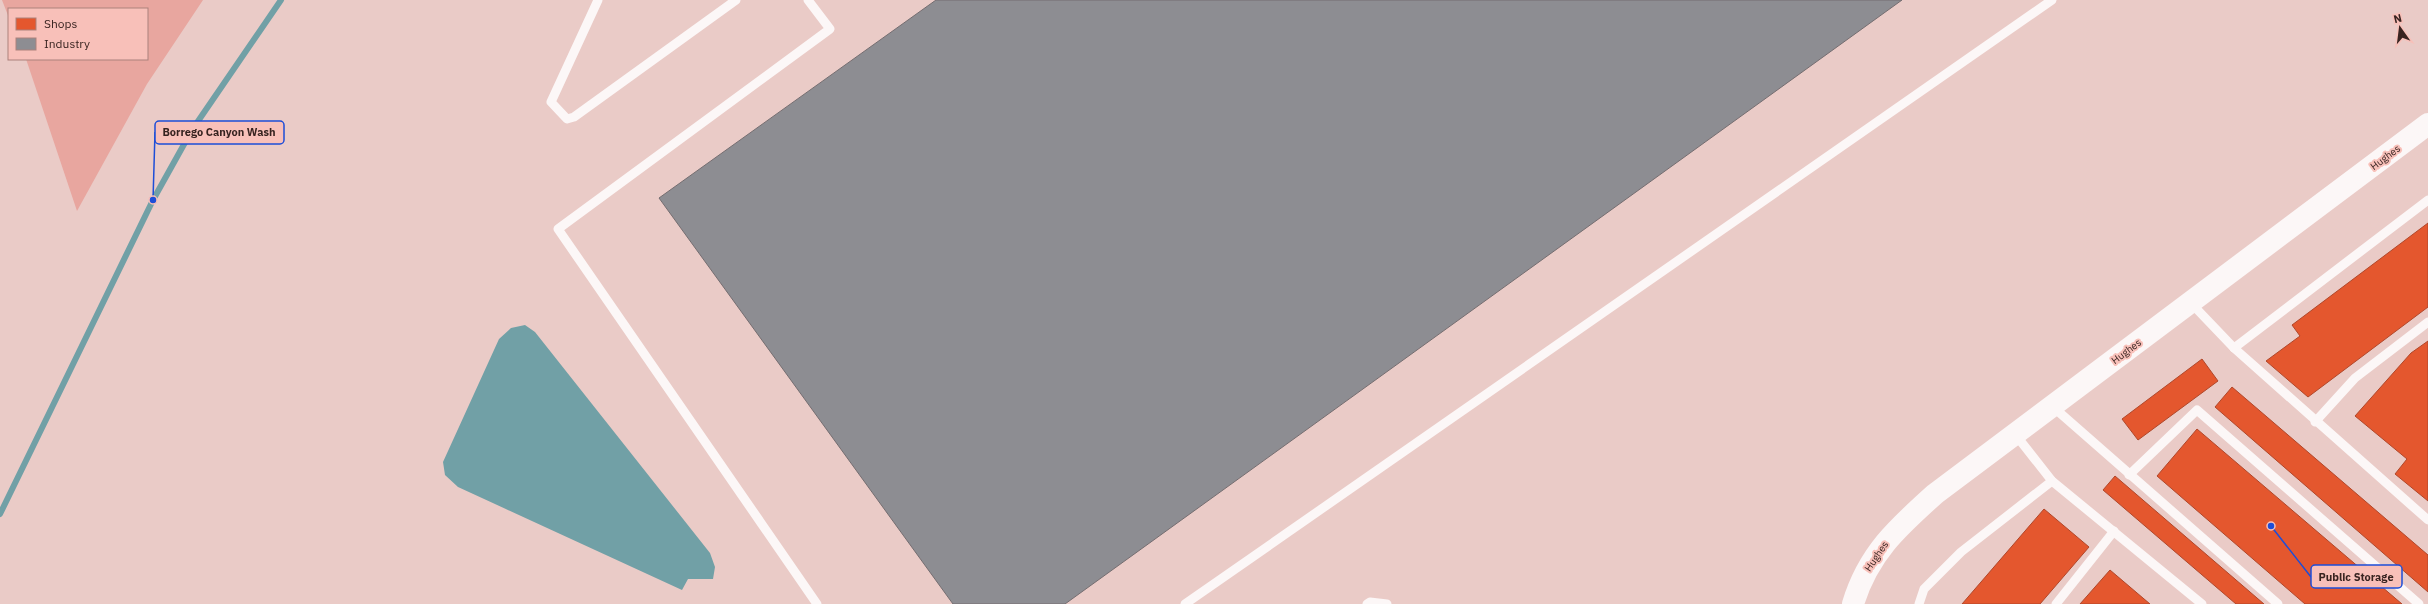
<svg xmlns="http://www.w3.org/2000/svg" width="2428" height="604" font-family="'IBM Plex Sans',sans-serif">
  <rect width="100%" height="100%" fill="#eacbc7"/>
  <polygon fill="#e8a69f" points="2,0 203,0 147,84 77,211 26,59 147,59 147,9 9,9 9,18"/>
  <polygon fill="#71a0a6" points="525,325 535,332 710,553 715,567 713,579 688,579 682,590 458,487 445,475 443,462 499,339 511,328"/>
  <g fill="#e4572e" stroke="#b0472a">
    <polygon points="2428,223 2428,307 2308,397 2266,361 2300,336 2292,325"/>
    <polygon points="2428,341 2428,501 2395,474 2407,459 2355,416 2411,353"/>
    <polygon points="2202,359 2218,381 2138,440 2122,419"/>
    <polygon points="2232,387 2428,555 2428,592 2215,407"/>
    <polygon points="2197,429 2402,604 2305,604 2157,476"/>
    <polygon points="2115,476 2264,604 2236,604 2103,490"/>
    <polygon points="2044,509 2089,547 2040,604 1962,604"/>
    <polygon points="2110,570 2150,604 2080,604"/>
  </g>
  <polygon fill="#8d8d92" stroke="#746d70" points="936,0 1902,0 1065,604 953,604 659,198"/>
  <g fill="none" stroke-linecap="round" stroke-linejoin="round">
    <polyline stroke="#71a0a6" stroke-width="6" points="0,514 153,200 192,130 281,0"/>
    <g stroke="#fcf7f7" stroke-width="9">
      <polyline points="598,0 551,102 567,119 574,117 736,0"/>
      <polyline points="808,0 830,29 558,229 817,604"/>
      <polyline points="2191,303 2234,348 2428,520"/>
      <polyline points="2234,348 2428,200"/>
      <polyline points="2052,406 2278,604"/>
      <polyline points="2315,422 2355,378 2428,322"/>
      <polyline points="2015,434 2052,481 2202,604"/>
      <polyline points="2129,475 2197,410 2419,604"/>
      <polyline points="1185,604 2052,0"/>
      <polyline points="1367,604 1370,602 1387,604"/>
      <polyline points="1919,604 1924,589 1961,552 2052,481"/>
      <polyline points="2056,604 2114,531"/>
    </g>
    <path stroke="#fcf7f7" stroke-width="22" d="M1853 604C1868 554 1897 528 1935 494L2428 124"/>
  </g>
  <g text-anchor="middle" stroke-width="4" stroke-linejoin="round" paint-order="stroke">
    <g font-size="10" fill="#382320" stroke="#f8c0b9">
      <text transform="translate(2385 157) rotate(-37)" y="4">Hughes</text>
      <text transform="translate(2126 351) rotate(-37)" y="4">Hughes</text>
      <text transform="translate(1876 556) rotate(-56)" y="4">Hughes</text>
    </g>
  </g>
  <path fill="none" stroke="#1d4ed8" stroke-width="1.5" d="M153 200L155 132M2271 526L2311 577"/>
  <g fill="#1d4ed8" stroke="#f8c0b9" stroke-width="1.5">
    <circle cx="153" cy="200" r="4"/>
    <circle cx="2271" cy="526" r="4"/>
  </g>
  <g fill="#f8c0b9" stroke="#1d4ed8" stroke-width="1.5">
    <rect x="155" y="121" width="129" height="23" rx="4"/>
    <rect x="2311" y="565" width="91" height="23" rx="4"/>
  </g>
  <g font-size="11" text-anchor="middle" font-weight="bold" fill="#382320">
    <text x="219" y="136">Borrego Canyon Wash</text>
    <text x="2356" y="581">Public Storage</text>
  </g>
  <rect x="8" y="8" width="140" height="52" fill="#f8c0b9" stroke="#ab817c"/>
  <rect x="16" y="18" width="20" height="12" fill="#e4572e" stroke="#ab817c"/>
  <text x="44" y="28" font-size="12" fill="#382320">Shops</text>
  <rect x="16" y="38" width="20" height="12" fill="#8d8d92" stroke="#ab817c"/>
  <text x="44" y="48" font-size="12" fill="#382320">Industry</text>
  <g transform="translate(2400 28) rotate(346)" stroke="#f8c0b9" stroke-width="3" paint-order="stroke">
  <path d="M0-3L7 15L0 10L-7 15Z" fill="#382320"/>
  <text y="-6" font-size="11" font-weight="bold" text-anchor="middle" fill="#382320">N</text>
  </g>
</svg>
